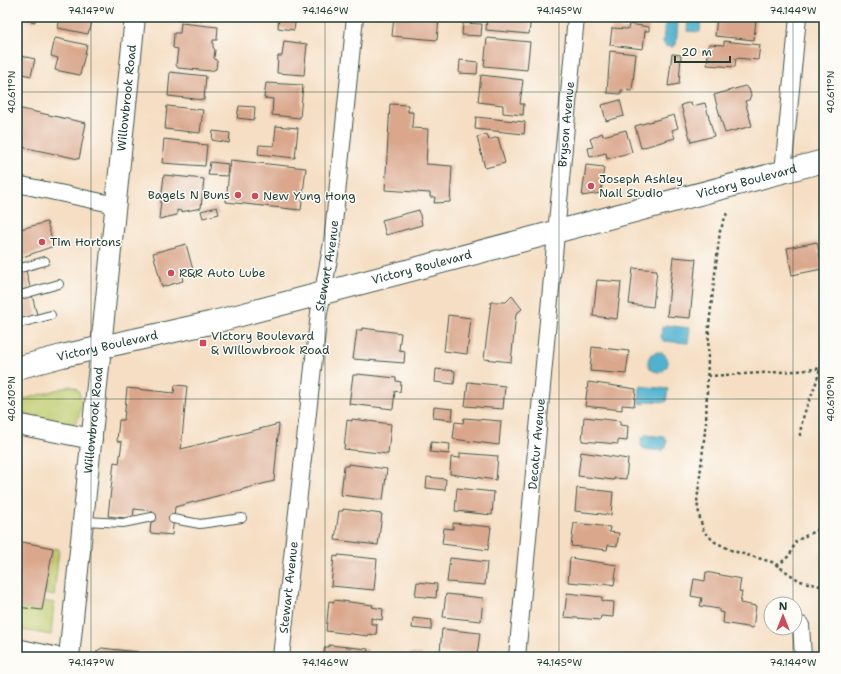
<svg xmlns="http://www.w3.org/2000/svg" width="841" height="674" font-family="'Shantell Sans',sans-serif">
  <rect width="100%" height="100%" fill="#fdfcf7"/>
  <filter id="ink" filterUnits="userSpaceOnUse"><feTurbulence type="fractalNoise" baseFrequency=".025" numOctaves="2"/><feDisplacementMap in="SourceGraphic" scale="8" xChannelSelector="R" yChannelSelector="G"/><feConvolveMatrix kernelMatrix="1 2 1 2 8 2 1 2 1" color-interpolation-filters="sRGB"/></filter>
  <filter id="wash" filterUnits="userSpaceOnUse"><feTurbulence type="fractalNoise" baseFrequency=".012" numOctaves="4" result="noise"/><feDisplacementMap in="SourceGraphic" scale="16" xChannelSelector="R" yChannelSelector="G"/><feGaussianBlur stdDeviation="0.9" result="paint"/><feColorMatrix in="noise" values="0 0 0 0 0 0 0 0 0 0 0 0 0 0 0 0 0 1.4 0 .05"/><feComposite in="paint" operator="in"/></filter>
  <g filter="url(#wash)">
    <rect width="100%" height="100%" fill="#f5dec3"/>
    <g fill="#bdcb6d" stroke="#6e8450">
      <path d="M70 386 76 388C84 396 82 419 72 425L17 415V401Z"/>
      <polygon points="53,548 59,549 54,596 45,594 47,586 45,585"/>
      <polygon points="44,601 54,603 51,635 17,629 17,607 42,610"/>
    </g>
    <g fill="#51b2cf" stroke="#387882">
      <polygon points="688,17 701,17 700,32 687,31"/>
      <polygon points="665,21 678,23 676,45 673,44 673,47 665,46 665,44 663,43"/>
      <polygon points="665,325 690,328 688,343 663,341 663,339 661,338 662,327 664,327"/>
      <circle cx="658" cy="362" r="10"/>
      <polygon points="640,386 668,389 666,402 646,401 645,404 639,403"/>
      <polygon points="645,435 665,437 665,440 667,440 666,448 663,448 663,451 643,449 643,446 641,446 642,437 644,437"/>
    </g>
    <g id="blocks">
      <g fill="#daa78d">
        <polygon points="24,17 36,17 35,22 24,19"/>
        <polygon points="60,17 93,17 90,30 89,30 88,34 58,28"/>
        <polygon points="178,17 202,17 202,21"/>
        <polygon points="202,17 214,17 214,19"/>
        <polygon points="279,17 296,17 294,30 278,28"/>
        <polygon points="394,17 439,18 437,40 392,36"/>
        <polygon points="487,17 531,17 529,34 486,30"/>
        <polygon points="717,17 756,18 754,40 715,36"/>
        <polygon points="181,23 218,27 217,40 213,40 213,47 215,50 214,58 217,61 216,69 211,71 178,68 176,65 178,49 173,48 174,33 180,33"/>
        <polygon points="463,23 482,24 481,36 462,35"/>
        <polygon points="629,24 649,27 649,31 645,31 643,49 610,45 612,28 628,29"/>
        <polygon points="55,38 87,45 80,75 55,70 58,58 51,56"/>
        <polygon points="487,38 530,42 527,70 484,66"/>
        <polygon points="284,41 307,44 304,75 277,73 278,56 282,56"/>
        <polygon points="724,41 760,45 758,60 736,58 735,67 707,65 709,44 724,45"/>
        <polygon points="610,51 636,54 632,91 621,90 621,94 607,93"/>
        <polygon points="672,54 681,55 679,84 668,86"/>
        <polygon points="17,55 35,59 31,76 17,73"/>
        <polygon points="460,60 478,62 477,74 459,73"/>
        <polygon points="170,72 206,76 204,100 168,96"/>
        <polygon points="481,75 523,80 520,104 524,104 523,115 503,113 503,105 478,102"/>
        <polygon points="266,83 303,85 300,118 272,115 273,99 264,98"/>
        <polygon points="745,86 749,89 751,95 749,100 745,101 752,126 725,133 714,95"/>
        <polygon points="620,100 624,116 606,121 602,105"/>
        <polygon points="691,102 692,106 705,103 714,136 691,142 681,105"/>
        <polygon points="390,104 408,105 408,112 413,112 412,128 428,129 426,164 452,166 450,202 434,203 435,197 430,197 430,193 385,190"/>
        <polygon points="167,106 203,110 200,133 165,129"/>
        <polygon points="239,106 255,107 254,120 237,118"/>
        <polygon points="17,108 86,123 79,159 17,146"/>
        <polygon points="674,115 678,128 672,130 675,138 641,148 635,126"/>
        <polygon points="476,117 525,122 524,134 475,129"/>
        <polygon points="276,126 298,128 295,158 258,154 259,145 274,146"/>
        <polygon points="626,130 632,152 607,159 606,153 590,157 588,148 593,147 590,139 602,133 603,136"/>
        <polygon points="213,131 230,133 229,143 212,140"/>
        <polygon points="487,134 489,140 498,137 505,163 485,168 477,137"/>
        <polygon points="164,139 199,143 199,144 207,145 205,166 162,163"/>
        <polygon points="230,160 306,168 301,210 226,202"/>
        <polygon points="210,162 228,164 227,176 208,175"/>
        <polygon points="586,165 604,167 601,193 582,196"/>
        <polygon points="164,175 204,179 201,208 181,212 181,211 177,210 177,215 159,219"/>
        <polygon points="217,207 219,214 203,218 201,211"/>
        <polygon points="419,210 422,225 386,235 382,220"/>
        <polygon points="47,222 54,246 17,259 17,230"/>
        <polygon points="817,242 822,269 792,275 787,248"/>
        <polygon points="186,244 193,270 181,273 183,281 162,287 153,253"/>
        <polygon points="673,257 696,259 690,318 667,316"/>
        <polygon points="17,266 25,267 37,315 17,320"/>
        <polygon points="633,268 657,270 653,307 629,304"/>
        <polygon points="597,280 621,282 617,319 593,316"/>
        <polygon points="512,296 522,309 516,314 511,362 484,359 491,302 506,302"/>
        <polygon points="448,315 471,318 467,354 444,351"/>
        <polygon points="362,328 401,333 399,350 405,351 404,363 353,359 357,330 362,330"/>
        <polygon points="592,347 629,351 626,374 590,371"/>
        <polygon points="436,369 455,371 454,384 435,382"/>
        <polygon points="357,374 396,378 396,381 401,382 400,392 395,391 393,409 349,404 353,375 357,375"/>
        <polygon points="468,382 505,386 503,409 465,406"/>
        <polygon points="588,382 636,389 634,406 622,405 622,410 585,406"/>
        <polygon points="175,385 187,386 181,449 279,424 274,481 175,507 172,535 150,533 152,511 134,509 133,519 108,516 114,462 119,463 122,442 117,441 119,420 124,420 127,388 174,393"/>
        <polygon points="434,407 453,409 452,420 433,418"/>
        <polygon points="584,417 620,421 620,425 628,426 627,441 618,440 618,444 582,441"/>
        <polygon points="464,418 501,421 499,445 453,439 455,422 463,423"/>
        <polygon points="352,419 391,424 388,454 344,449 347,420 352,421"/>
        <polygon points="431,442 450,444 449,454 430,452"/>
        <polygon points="581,452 628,459 626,479 614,478 614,480 578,476"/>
        <polygon points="460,453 498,456 496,480 450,474 451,457 460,458"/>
        <polygon points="348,464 387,469 383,500 341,495 344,466 348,466"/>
        <polygon points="427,477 446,479 445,490 426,488"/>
        <polygon points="17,488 20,488 18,500 17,500"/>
        <polygon points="457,488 494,492 492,515 455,511"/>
        <polygon points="577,488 613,492 611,515 575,511"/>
        <polygon points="343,509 382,514 378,545 335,540 339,511 343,511"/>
        <polygon points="453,523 491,527 488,550 442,544 444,528 453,529"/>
        <polygon points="574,523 610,527 609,532 619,533 617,546 608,545 607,550 571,546"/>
        <polygon points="17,541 53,548 42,610 17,607"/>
        <polygon points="338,555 377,559 374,590 331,586 334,556 338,557"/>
        <polygon points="450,558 487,562 485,585 447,582"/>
        <polygon points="570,558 617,565 614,585 604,583 603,585 568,582"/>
        <polygon points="706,572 741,579 739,591 742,592 740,603 756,606 753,628 723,623 724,613 719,612 719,609 700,606 702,598 691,596 694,579 705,581"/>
        <polygon points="417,582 437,584 436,598 415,596"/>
        <polygon points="567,593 602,597 602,601 614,602 613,617 601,616 600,620 564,617"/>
        <polygon points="446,594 483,598 481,621 443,617"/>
        <polygon points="334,600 373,605 372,607 383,609 382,620 371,618 371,624 377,624 376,635 369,634 369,636 326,631 329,601 334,602"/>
        <polygon points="413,618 432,620 431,630 412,628"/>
        <polygon points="442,629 480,633 477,656 440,652"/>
        <polygon points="329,645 368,649 367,657 323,657 325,647 329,647"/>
        <polygon points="102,648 137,652 141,657 96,657 97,651"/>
        <polygon points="410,653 422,654 422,657 409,657"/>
      </g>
    </g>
  </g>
  <g filter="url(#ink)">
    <use href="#blocks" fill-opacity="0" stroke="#3f5549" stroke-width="1"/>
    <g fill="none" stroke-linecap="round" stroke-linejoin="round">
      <g stroke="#3f5549" stroke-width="10">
        <g id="service">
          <polyline points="17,269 45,261"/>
          <polyline points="17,296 59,284"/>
          <polyline points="17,324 51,315"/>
          <polyline points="173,519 200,524 242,518"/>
          <polyline points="84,521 123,523 152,517"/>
        </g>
      </g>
      <g stroke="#3f5549" stroke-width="18">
        <g id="minor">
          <polyline points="783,172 798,17"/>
          <polyline points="17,184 116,205"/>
          <polyline points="801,625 803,657"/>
          <polyline points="17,647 63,657"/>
          <path id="s1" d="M281 657 319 313 332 243 355 17"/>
          <path id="s2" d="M517 657 576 17"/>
        </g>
      </g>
      <g stroke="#3f5549" stroke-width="22">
        <g id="tertiary">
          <polyline points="17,424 92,439"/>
          <path id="s3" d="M69 657 135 17"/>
        </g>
      </g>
      <g stroke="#3f5549" stroke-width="24">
        <g id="secondary">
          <path id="s4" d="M17 368 62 356 210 323 824 161"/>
        </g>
      </g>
      <g stroke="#3f5549" stroke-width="2.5" stroke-dasharray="3 3" stroke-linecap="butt">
        <polyline points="727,213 720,231 709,325 706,422 697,502 700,519 704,532 715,542 733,551 772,562 800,581 824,587"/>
        <polyline points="708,376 797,371 824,368"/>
        <path d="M800 436C802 408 815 394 820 368"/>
        <polyline points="777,566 790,555 796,541 824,526"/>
      </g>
      <use href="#service" stroke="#fff" stroke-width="8"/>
      <use href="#minor" stroke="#fff" stroke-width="16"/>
      <use href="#tertiary" stroke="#fff" stroke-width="20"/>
      <use href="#secondary" stroke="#fff" stroke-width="22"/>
    </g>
  </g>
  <path fill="none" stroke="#1f3d34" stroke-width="1" stroke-opacity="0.45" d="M91 17V657M325 17V657M559 17V657M793 17V604M17 92H824M17 399H824M793 628V657"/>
  <g fill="#d1495b" stroke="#fdfcf7" stroke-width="1.5">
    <circle cx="591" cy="186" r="4"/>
    <circle cx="238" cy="195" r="4"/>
    <circle cx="255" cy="196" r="4"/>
    <circle cx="42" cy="242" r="4"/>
    <circle cx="171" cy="273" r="4"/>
    <rect x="199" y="339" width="8" height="8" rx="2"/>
  </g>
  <g text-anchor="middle" stroke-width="3" stroke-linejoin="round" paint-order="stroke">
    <g font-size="12" fill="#1f3d34" stroke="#fdfcf7">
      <text dy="4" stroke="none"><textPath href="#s3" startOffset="562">Willowbrook Road</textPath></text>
      <text dy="4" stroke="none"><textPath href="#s2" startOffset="535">Bryson Avenue</textPath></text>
      <text dy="4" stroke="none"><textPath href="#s4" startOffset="753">Victory Boulevard</textPath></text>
      <text dy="4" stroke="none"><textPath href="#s1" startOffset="394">Stewart Avenue</textPath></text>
      <text dy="4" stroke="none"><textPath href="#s4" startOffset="417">Victory Boulevard</textPath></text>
      <text dy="4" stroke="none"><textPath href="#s4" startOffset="93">Victory Boulevard</textPath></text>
      <text dy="4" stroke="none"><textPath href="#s3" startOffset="238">Willowbrook Road</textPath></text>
      <text dy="4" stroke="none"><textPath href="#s2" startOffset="214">Decatur Avenue</textPath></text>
      <text dy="4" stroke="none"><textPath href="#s1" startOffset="70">Stewart Avenue</textPath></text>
    </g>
    <g font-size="12" fill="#1f3d34" stroke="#fdfcf7" text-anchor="start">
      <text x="599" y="183">Joseph Ashley<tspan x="599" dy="14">Nail Studio</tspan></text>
      <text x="230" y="199" text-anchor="end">Bagels N Buns</text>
      <text x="263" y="200">New Yung Hong</text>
      <text x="50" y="246">Tim Hortons</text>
      <text x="179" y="277">R&amp;R Auto Lube</text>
      <text x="211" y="340">Victory Boulevard<tspan x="211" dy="14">&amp; Willowbrook Road</tspan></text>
    </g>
  </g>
  <rect width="841" height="674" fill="none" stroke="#fdfcf7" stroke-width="44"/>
  <g transform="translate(783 616)"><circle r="19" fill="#fdfcf7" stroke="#a4b0a9"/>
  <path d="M0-3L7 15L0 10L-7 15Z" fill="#d1495b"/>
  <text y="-6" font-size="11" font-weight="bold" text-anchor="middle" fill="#1f3d34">N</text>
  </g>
  <path d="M675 56v6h55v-6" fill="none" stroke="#1f3d34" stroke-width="2"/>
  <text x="681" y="56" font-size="12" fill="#1f3d34" stroke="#fdfcf7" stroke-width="3" paint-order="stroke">20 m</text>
  <rect x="22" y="22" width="797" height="630" fill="none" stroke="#1f3d34" stroke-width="1.5"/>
  <g font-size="10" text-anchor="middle" fill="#1f3d34">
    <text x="91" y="14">74.147°W</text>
    <text x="325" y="14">74.146°W</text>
    <text x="559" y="14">74.145°W</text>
    <text x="793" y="14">74.144°W</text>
    <text transform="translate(11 92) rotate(-90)" y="4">40.611°N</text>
    <text transform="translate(830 92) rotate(-90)" y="4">40.611°N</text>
    <text transform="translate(11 399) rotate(-90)" y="4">40.610°N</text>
    <text transform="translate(830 399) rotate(-90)" y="4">40.610°N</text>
    <text x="91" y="666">74.147°W</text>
    <text x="325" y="666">74.146°W</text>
    <text x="559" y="666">74.145°W</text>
    <text x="793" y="666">74.144°W</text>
  </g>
</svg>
